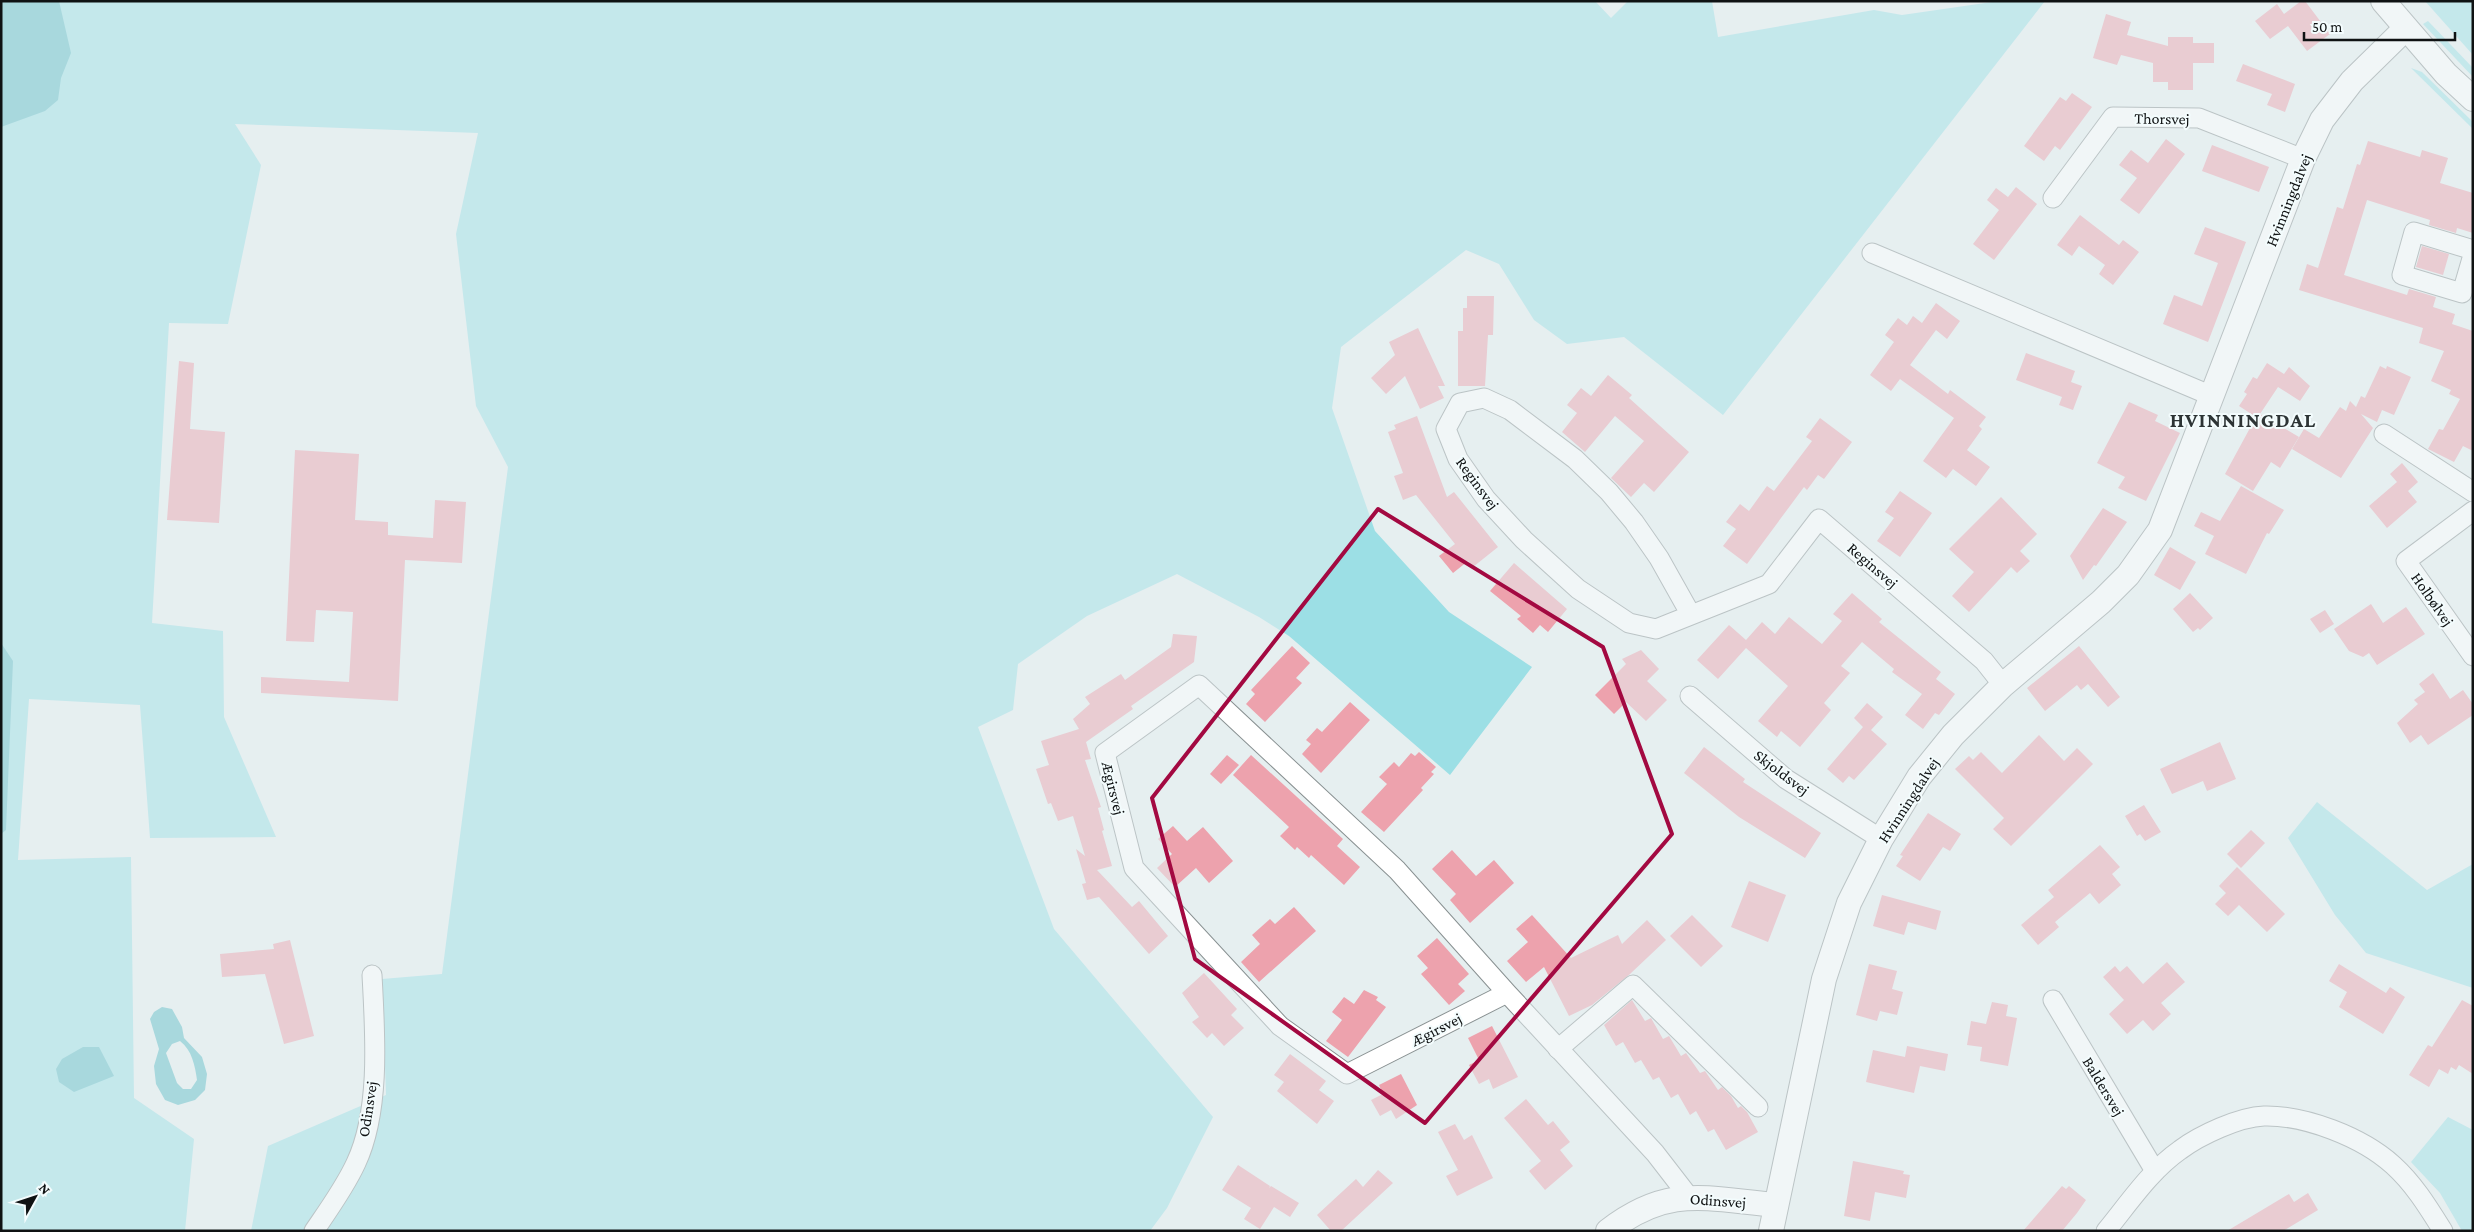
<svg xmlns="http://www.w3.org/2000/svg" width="2474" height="1232" font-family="'Crimson Pro',serif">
  <rect width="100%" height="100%" fill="#e6eff0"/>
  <g fill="#9cdfe5">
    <polygon points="1,1 1595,1 1611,18 1628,1 1712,1 1718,37 1874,10 1902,15 1999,1 2045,1 1723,415 1624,337 1567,344 1534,320 1499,264 1466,250 1341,347 1332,408 1375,531 1449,612 1532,667 1450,775 1289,636 1259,617 1177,574 1087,616 1018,664 1013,710 978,727 1054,929 1213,1117 1167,1208 1150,1231 251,1231 268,1146 386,1095 382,979 442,974 508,467 476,406 456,234 478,133 235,124 261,165 228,324 169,323 152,623 223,631 224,717 276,837 150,838 140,705 29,699 18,860 131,857 134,1098 194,1139 185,1231 1,1231"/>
    <polygon points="2425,1 2473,1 2473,55"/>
    <polygon points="2428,21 2473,68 2473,77 2423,24"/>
    <polygon points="2411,68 2422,72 2473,122 2473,129"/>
    <polygon points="2317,802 2427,890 2473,864 2473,988 2366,953 2335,915 2288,838"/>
    <polygon points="2448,1117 2473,1130 2473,1231 2462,1231 2440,1193 2411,1162"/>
  </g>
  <g fill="#5ebdc6" fill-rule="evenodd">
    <polygon points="1,1 59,1 71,53 61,78 58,100 45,111 1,127"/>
    <polygon points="1,643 13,661 6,830 1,834"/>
    <path d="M162 1007 172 1009 182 1027 184 1038 202 1057 207 1074 205 1090 195 1100 178 1105 165 1100 156 1084 154 1066 159 1049 150 1019 154 1012ZM180 1041C192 1050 195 1066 197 1080L191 1089H183L177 1083 166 1053 172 1044Z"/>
    <polygon points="83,1047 99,1047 114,1076 74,1092 59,1082 56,1069 62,1059"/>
  </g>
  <g fill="#eda2ad">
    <polygon points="2301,1 2305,1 2330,34 2307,51 2288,26 2270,39 2255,21 2277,4 2284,14"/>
    <polygon points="2106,14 2131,22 2127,35 2168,46 2168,37 2193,37 2193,43 2214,43 2214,63 2193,63 2193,90 2168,90 2168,82 2153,82 2153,63 2121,55 2117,65 2093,58"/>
    <polygon points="2243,64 2295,84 2285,112 2267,105 2272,94 2236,81"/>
    <polygon points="2072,93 2092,107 2060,150 2055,146 2044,161 2024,146 2060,97 2066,101"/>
    <polygon points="2166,139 2185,154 2139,214 2120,200 2137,178 2119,165 2131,150 2148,163"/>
    <polygon points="2368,141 2420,157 2422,150 2448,158 2440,183 2473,193 2473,233 2457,228 2456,233 2429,225 2430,220 2367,200 2344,275 2407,295 2409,289 2436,297 2433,307 2455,314 2452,324 2473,331 2473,451 2463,446 2454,462 2428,449 2439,429 2443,430 2460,399 2449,394 2451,390 2431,381 2444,351 2419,343 2423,328 2299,290 2307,264 2318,268 2337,207 2343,209 2357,164 2360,165"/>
    <polygon points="2212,145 2269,167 2259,192 2202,171"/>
    <polygon points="2016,187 2037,204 1994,260 1973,244 1999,210 1987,200 1996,188 2008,197"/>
    <polygon points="2080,215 2119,245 2123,240 2139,252 2113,285 2099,274 2105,265 2079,246 2072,256 2057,245"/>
    <polygon points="2205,227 2246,242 2208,342 2163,324 2174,295 2202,306 2218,263 2194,254"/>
    <polygon points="2422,246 2449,254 2443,275 2416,267"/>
    <polygon points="1467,296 1494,296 1493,335 1488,335 1485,386 1458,386 1458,331 1463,331 1463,308 1467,308"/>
    <polygon points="1936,303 1960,321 1947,339 1936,330 1910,365 1948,394 1950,390 1986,417 1979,426 1982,429 1967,450 1990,467 1976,486 1953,469 1946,478 1923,461 1954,418 1900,379 1891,391 1870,375 1894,342 1885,335 1898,318 1907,325 1913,316 1922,323"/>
    <polygon points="1418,328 1445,386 1438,386 1444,398 1420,409 1405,376 1386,394 1371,378 1395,355 1389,342"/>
    <polygon points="2026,353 2075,371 2071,382 2082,386 2073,410 2059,405 2062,397 2016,380"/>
    <polygon points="179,361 194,363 190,429 225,432 219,523 167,520"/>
    <polygon points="2267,363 2284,374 2289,367 2310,386 2300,401 2278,387 2260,414 2299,437 2280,468 2271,462 2253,491 2225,474 2256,417 2239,406 2247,394 2244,392 2253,377 2257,379"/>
    <polygon points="2380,366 2386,369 2387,366 2411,377 2394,415 2382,410 2377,422 2361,414 2373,428 2341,478 2292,449 2304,429 2319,438 2340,407 2346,411 2350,401 2356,407 2361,396 2365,398"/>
    <polygon points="1608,375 1632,395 1629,398 1689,452 1654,492 1644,483 1631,497 1611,478 1644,441 1615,416 1585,452 1562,432 1577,413 1567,405 1581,388 1591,396"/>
    <polygon points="2129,402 2158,415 2155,421 2180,433 2146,501 2118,488 2125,477 2097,463"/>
    <polygon points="1417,416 1447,497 1454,492 1498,547 1473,567 1468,561 1453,573 1439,556 1455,544 1416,495 1403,500 1394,476 1403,473 1388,432 1396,429 1394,425"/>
    <polygon points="1820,418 1852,442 1824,479 1818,475 1807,490 1804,487 1747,564 1723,546 1736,529 1726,522 1740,504 1749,511 1767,486 1774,491 1812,441 1806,437"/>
    <polygon points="295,450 359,454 355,520 388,522 388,535 433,538 435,500 466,502 462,563 405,560 398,701 261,693 261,677 349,682 353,612 316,610 314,642 286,641"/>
    <polygon points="2402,463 2418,482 2408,491 2417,502 2387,528 2369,506 2397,482 2390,474"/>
    <polygon points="2241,486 2284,510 2269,534 2267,533 2246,574 2205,554 2214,536 2194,526 2201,512 2220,521"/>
    <polygon points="1900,491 1932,513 1900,557 1877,541 1894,518 1885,512"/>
    <polygon points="2001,497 2037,534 2020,551 2030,561 2017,573 2011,567 1969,612 1952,596 1974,572 1949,549"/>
    <polygon points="2103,508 2127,522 2096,566 2094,565 2083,580 2070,556"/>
    <polygon points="2170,547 2196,562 2180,590 2154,575"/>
    <polygon points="1514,563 1567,609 1548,632 1540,625 1533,633 1517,619 1521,616 1490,591"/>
    <polygon points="1852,593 1882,619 1879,622 1941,672 1936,679 1955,694 1939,715 1935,713 1923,729 1905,715 1922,694 1892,672 1894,669 1862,642 1841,666 1850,673 1824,703 1831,710 1800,747 1781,731 1777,737 1758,721 1788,686 1746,648 1718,679 1697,660 1729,625 1746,640 1762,622 1775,634 1789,617 1822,644 1842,621 1833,614"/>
    <polygon points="2190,593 2213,618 2200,630 2198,628 2193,632 2173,609"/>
    <polygon points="2371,604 2383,623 2406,607 2425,634 2377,665 2369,653 2363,657 2349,651 2334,629"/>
    <polygon points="2325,610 2334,624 2320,633 2310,619"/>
    <polygon points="1173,634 1197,636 1194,662 1131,706 1133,709 1086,742 1091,759 1085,760 1101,807 1098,808 1104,830 1102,831 1112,866 1097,870 1132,907 1139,901 1168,936 1149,954 1099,897 1087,900 1082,884 1086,883 1076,849 1085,856 1073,816 1058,821 1051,803 1048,804 1036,769 1049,765 1041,741 1079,729 1073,719 1090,704 1085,697 1121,674 1125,680 1171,647"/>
    <polygon points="1292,646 1310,663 1296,678 1302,683 1265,722 1246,704 1255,694 1251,690"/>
    <polygon points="2079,646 2120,697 2108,707 2088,684 2081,690 2077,685 2045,711 2027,688"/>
    <polygon points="1641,650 1659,669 1647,681 1667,700 1646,721 1626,702 1614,714 1595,695 1626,664 1622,659"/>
    <polygon points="2433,673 2450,699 2463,690 2473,704 2473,715 2428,745 2421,735 2410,743 2397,723 2418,704 2414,700 2425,692 2419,684"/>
    <polygon points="1350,702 1370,720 1321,773 1302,754 1311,744 1306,740 1317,728 1322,732"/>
    <polygon points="1867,703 1883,717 1871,730 1887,744 1854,780 1849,776 1843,783 1827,769 1863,727 1854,718"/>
    <polygon points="2039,735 2064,761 2077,748 2093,764 2011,846 1993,829 2004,818 1955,769 1969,756 1973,760 1981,752 2002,773"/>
    <polygon points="2220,742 2236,779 2207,791 2203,781 2172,794 2160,769"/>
    <polygon points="1704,747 1745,779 1743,782 1821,833 1805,858 1739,817 1684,773"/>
    <polygon points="1419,752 1436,767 1431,772 1434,774 1421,788 1423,790 1384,832 1361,812 1387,784 1379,777 1394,762 1399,767 1411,753 1415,756"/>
    <polygon points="1227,755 1239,765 1221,784 1210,774"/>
    <polygon points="1251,755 1343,839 1337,846 1360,867 1344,885 1311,855 1309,858 1297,847 1295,850 1280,836 1289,827 1233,775"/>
    <polygon points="2144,805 2161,832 2145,841 2140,834 2137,836 2125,816"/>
    <polygon points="1928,813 1961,834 1950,851 1943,847 1920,881 1896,866 1903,856 1900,855"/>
    <polygon points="1173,826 1187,841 1203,827 1233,861 1209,883 1196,868 1175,887 1157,868 1172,854 1158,839"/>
    <polygon points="2251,830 2265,843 2241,868 2227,854"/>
    <polygon points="2100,845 2120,867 2112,874 2121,885 2099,904 2090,893 2055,922 2059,927 2038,945 2021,925 2054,897 2048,890"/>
    <polygon points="1452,850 1476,876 1494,860 1514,883 1470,923 1450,900 1456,894 1432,869"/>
    <polygon points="2237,867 2285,914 2267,932 2239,905 2228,916 2215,904 2226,893 2219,886"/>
    <polygon points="1749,881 1786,895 1768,942 1731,927"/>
    <polygon points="1882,895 1941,911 1936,930 1908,922 1904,935 1873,926"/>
    <polygon points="1294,907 1316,931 1259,982 1241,962 1260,944 1252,935 1270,919 1275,924"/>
    <polygon points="1532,915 1571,958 1618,935 1622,944 1647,920 1666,940 1630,974 1592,1005 1569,1016 1544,967 1526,982 1507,961 1528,942 1516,929"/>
    <polygon points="1692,915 1723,946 1701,967 1670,936"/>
    <polygon points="1437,938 1469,974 1458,984 1465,991 1449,1005 1421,974 1428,968 1417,956"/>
    <polygon points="290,940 314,1036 284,1044 265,974 222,977 220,954 274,949 273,944"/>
    <polygon points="2167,962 2185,982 2161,1003 2171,1014 2153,1031 2143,1020 2127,1034 2109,1014 2124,1000 2103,977 2115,966 2120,972 2127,966 2143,984"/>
    <polygon points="1869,964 1897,971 1892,989 1903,992 1897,1015 1880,1011 1877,1021 1856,1015"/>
    <polygon points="2339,964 2386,993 2390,987 2405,997 2383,1034 2339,1007 2347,992 2329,981"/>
    <polygon points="1204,973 1237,1009 1231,1015 1244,1028 1224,1046 1212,1033 1207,1038 1192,1022 1199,1017 1182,993"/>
    <polygon points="1364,990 1378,997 1376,1000 1386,1007 1348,1057 1326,1041 1342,1020 1332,1012 1344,997 1354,1004"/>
    <polygon points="1632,1000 1645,1021 1651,1018 1663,1039 1669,1036 1681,1056 1686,1053 1700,1073 1705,1071 1718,1090 1722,1087 1731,1096 1738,1108 1741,1106 1747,1112 1758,1132 1726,1150 1714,1129 1708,1132 1696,1111 1690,1115 1678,1094 1671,1098 1659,1077 1653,1080 1641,1060 1635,1063 1623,1042 1616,1046 1604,1025"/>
    <polygon points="2462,1000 2473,1006 2473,1074 2459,1065 2456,1070 2451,1067 2448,1074 2439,1069 2429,1087 2409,1075 2428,1045 2432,1047"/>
    <polygon points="1992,1002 2008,1005 2006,1016 2017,1018 2008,1066 1980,1061 1982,1047 1967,1045 1971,1021 1986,1024"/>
    <polygon points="1492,1026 1518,1077 1493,1089 1489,1079 1479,1084 1469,1065 1479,1060 1468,1038"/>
    <polygon points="1907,1046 1948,1054 1945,1071 1920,1066 1914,1093 1866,1082 1873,1050 1905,1057"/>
    <polygon points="1290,1054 1326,1081 1319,1090 1334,1101 1317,1124 1277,1091 1284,1082 1274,1075"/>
    <polygon points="1401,1074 1417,1105 1396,1119 1391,1110 1380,1116 1371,1100 1383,1094 1379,1085"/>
    <polygon points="1526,1099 1548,1125 1553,1121 1570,1142 1560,1150 1573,1166 1545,1190 1529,1171 1541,1161 1504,1118"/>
    <polygon points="1455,1124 1464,1140 1472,1135 1493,1178 1457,1196 1446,1176 1458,1170 1438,1132"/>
    <polygon points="1853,1161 1904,1171 1903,1174 1910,1175 1906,1198 1875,1192 1870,1221 1844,1216"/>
    <polygon points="1238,1165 1270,1186 1269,1188 1271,1186 1299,1203 1290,1217 1274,1207 1260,1229 1244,1219 1251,1208 1222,1190"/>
    <polygon points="1378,1170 1393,1183 1341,1231 1331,1231 1317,1215 1356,1179 1363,1187"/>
    <polygon points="2062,1186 2066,1189 2069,1186 2086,1200 2077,1213 2062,1231 2023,1231"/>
    <polygon points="2308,1193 2318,1210 2283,1231 2227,1231 2289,1194 2294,1202"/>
  </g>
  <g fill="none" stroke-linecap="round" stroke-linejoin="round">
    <g stroke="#899192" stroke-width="21">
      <g id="minor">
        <polyline points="2053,198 2113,117 2199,118 2303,159"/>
        <polyline points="2473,250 2414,232 2402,275 2462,293 2473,255"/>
        <polyline points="1872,253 2212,396"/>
        <polyline points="2384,434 2473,492"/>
        <polyline points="2473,511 2406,561 2473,656"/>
        <polyline points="1691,615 1659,558 1634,522 1609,492 1575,459 1510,410 1484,398 1460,403 1446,429 1458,459 1486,499 1524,540 1578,589 1629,623 1656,629 1769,584 1819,519 1984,661 2003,685"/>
        <polyline points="1690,696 1786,779 1881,839"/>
        <polyline points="1507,993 1347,1074 1280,1026 1134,868 1105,753 1199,685 1397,870 1507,993 1655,1153 1689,1197"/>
        <polyline points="2053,1000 2155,1171"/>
        <polyline points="1558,1049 1633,985 1758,1107"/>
        <path d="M314 1231C329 1209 345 1187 356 1163 381 1110 375 1032 372 975"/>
        <path d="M2106 1231C2129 1203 2150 1171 2180 1150 2200 1135 2239 1117 2264 1116 2305 1115 2362 1137 2393 1165 2414 1184 2428 1207 2443 1231"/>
      </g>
    </g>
    <g stroke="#899192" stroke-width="26">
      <g id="tertiary">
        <polyline points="2383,1 2446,74 2473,99"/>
        <path d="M1608 1231C1669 1184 1706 1199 1776 1205"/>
        <polyline points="1771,1231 1824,979 1849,903 1881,839 1919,777 1953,735 2003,685 2101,602 2128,575 2160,530 2303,159 2322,120 2352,81 2405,29"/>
      </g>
    </g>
    <use href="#minor" stroke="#fff" stroke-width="19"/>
    <use href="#tertiary" stroke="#fff" stroke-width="24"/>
  </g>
  <path d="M0 0H2474V1232H0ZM1378 509 1603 647 1672 834 1425 1123 1195 959 1152 798Z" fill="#e6eff0" fill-opacity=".55" fill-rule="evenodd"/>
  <path fill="none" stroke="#a30941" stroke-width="4" stroke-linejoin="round" d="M1378 509 1603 647 1672 834 1425 1123 1195 959 1152 798Z"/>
  <g text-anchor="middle" stroke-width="4" stroke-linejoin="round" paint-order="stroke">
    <g font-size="16" fill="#0f1213" stroke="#f3fcfd">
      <text transform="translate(2162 118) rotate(1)" y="6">Thorsvej</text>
      <text transform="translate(2288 200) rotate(-68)" y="6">Hvinningdalvej</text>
      <text transform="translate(1478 483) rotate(54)" y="6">Reginsvej</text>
      <text transform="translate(1873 565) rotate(41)" y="6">Reginsvej</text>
      <text transform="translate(2433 599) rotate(55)" y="6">Holbølvej</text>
      <text transform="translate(1782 772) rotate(37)" y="6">Skjoldsvej</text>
      <text transform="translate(1114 788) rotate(76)" y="6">Ægirsvej</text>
      <text transform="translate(1908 800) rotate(-57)" y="6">Hvinningdalvej</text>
      <text transform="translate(1436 1029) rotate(-27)" y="6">Ægirsvej</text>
      <text transform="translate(2104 1086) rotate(59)" y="6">Baldersvej</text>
      <text transform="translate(367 1109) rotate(-81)" y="6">Odinsvej</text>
      <text transform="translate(1718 1200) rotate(4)" y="6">Odinsvej</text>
    </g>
    <g font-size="21" font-weight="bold" letter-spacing="1" fill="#2d3435" stroke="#f3fcfd">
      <text x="2243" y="427">HVINNINGDAL</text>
    </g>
  </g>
  <rect width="2474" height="1232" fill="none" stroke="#0f1213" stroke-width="5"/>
  <g transform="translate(35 1197) rotate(50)" stroke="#f3fcfd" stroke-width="4" paint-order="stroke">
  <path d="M0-4L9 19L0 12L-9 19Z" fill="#0f1213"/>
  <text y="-8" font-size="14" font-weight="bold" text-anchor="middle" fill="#0f1213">N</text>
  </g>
  <path d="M2304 32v8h151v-8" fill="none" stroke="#0f1213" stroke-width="2.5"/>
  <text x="2312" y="32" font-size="15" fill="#0f1213" stroke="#f3fcfd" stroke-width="4" paint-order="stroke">50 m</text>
</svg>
